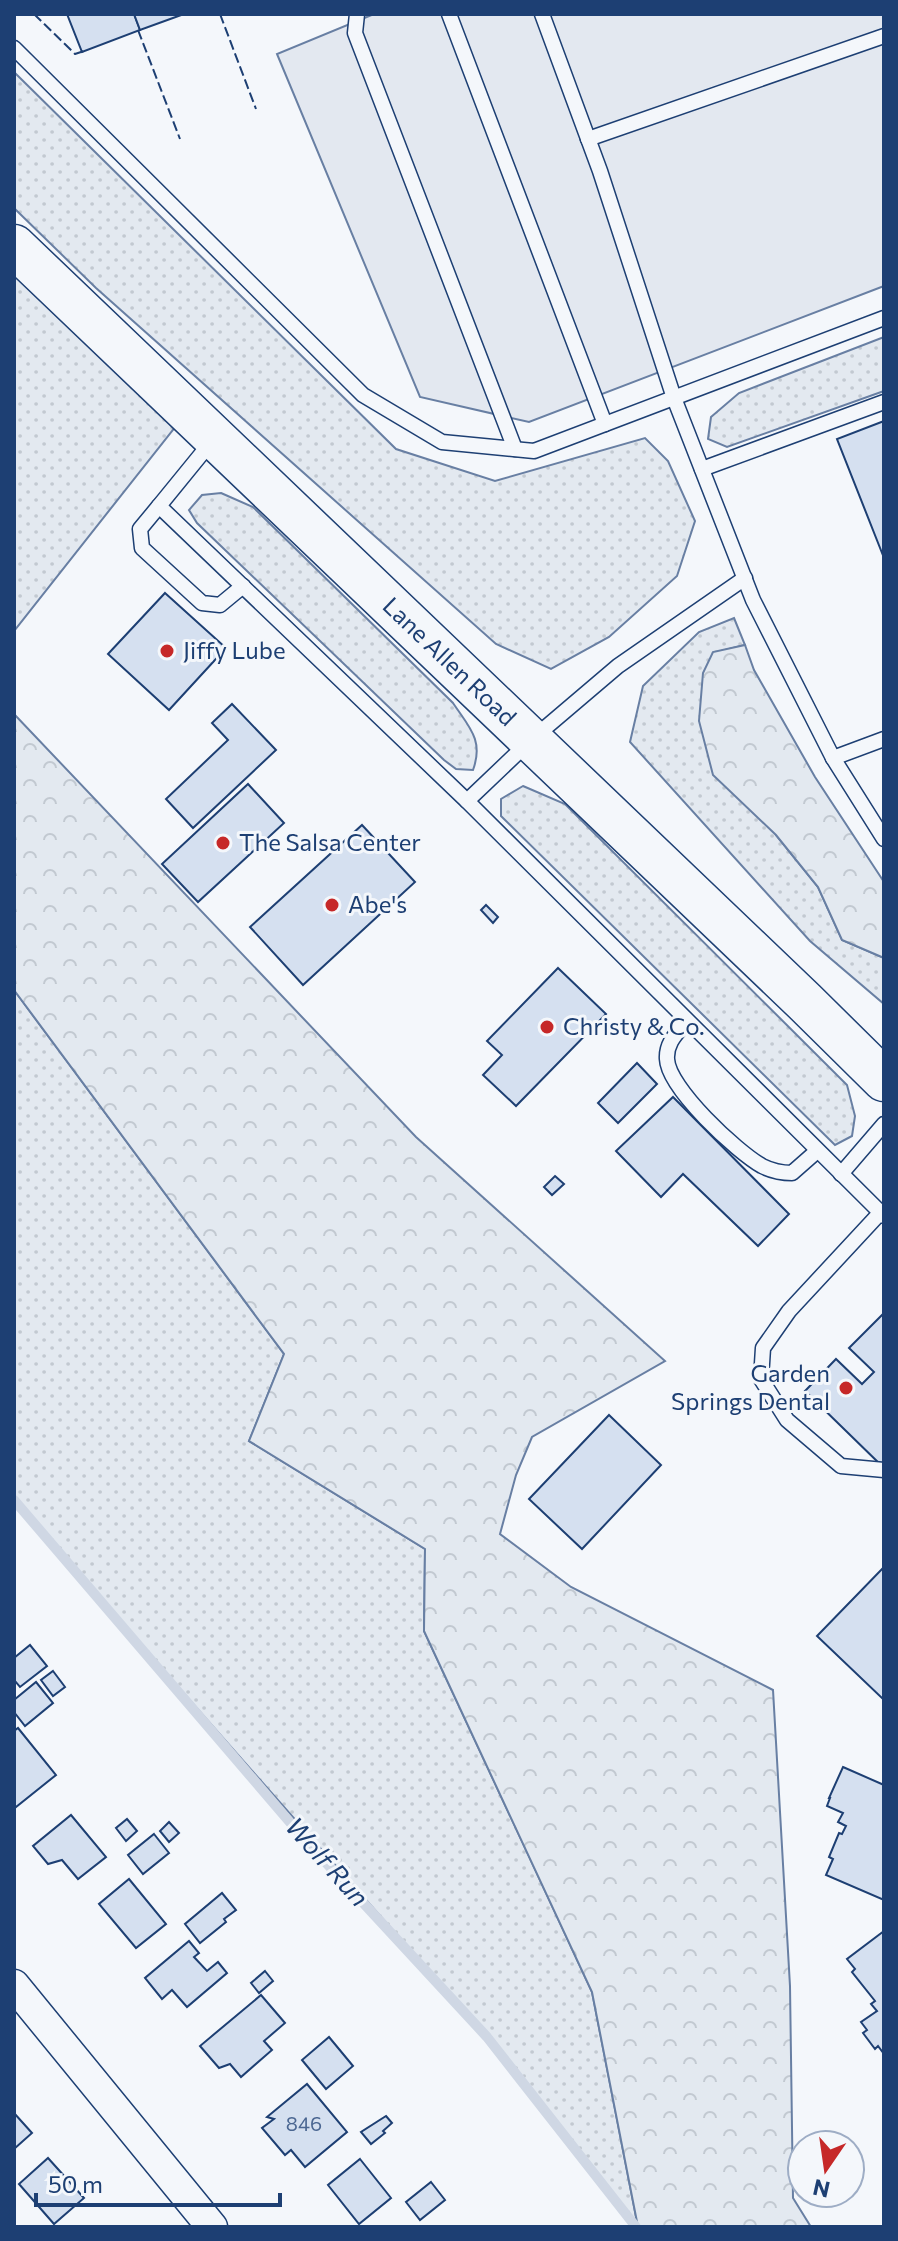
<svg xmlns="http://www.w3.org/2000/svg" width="898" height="2241" font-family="Commissioner,sans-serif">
  <defs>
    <pattern id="grass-dots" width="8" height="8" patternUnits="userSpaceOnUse" patternTransform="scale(2)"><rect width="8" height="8" fill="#e3e9f0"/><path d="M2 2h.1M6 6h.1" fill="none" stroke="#c2c9d1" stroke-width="1.8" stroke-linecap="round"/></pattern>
    <pattern id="forest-crowns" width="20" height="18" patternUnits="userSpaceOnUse" patternTransform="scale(2)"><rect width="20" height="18" fill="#e3e9f0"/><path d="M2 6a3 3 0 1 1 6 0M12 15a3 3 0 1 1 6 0" fill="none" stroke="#c2c9d1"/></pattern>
  </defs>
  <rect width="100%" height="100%" fill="#f4f7fb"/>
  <g fill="url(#grass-dots)" stroke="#687fa3" stroke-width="2">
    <polygon points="14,72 396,449 495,481 645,438 668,461 695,521 677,576 609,637 551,669 496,644 96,288 14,208"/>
    <polygon points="14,246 187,412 14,631"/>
    <polygon points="884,337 884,391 727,447 708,439 711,417 739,393"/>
    <path d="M221 493 253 507 453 703C469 727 484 740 473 770L456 769 444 760 197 523 189 510 202 495Z"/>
    <polygon points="734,618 745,645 713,653 776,835 818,887 842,940 884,958 884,1004 810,941 630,742 643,686 699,632"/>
    <polygon points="523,786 565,804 847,1085 855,1116 852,1136 835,1145 501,816 501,799"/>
    <polygon points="14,990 284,1354 249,1441 425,1549 424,1631 592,1992 638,2227 636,2227 487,2037 14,1501"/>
  </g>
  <g fill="url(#forest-crowns)" stroke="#687fa3" stroke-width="2">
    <polygon points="745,645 754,670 815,777 884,882 884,958 842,940 818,887 776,835 713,775 699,721 703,673 713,652"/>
    <polygon points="14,714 416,1137 665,1361 532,1437 516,1475 500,1534 571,1587 773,1690 790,1986 793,2198 811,2227 638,2227 592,1992 424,1631 425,1549 249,1441 284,1354 14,990"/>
  </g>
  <polygon fill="#e3e8f0" stroke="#687fa3" stroke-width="2" points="374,14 884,14 884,286 529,422 420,397 277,54"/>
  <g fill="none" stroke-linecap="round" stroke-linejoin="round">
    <polyline stroke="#cfd7e4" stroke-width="10" points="14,1500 306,1841 487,2037 636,2227"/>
  </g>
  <g fill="#d5e0f0" stroke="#1d3f73" stroke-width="2">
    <polygon points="67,14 134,14 140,30 82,52"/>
    <polygon points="134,14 184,14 140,30"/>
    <polygon points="884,421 884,558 837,439"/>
    <polygon points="165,593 226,648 169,710 108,654"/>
    <polygon points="232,704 276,750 193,828 166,799 228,740 212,723"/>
    <polygon points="248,784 284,823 198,902 162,864"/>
    <polygon points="362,825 415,882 303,985 250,927"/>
    <polygon points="486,905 498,917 493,923 481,910"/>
    <polygon points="558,968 606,1014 516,1106 483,1075 502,1055 487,1041"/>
    <polygon points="637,1063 657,1084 618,1123 598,1103"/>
    <polygon points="673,1097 789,1214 758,1246 683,1174 661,1197 616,1151"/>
    <polygon points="555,1176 564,1184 552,1195 544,1187"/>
    <polygon points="884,1313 884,1466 883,1467 805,1391 836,1359 862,1384 874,1372 849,1348"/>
    <polygon points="609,1415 661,1465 582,1549 529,1499"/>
    <polygon points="884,1567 884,1700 817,1636"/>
    <polygon points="30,1645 47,1666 20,1687 14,1680 14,1658"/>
    <polygon points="53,1671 65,1687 53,1696 41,1680"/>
    <polygon points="36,1682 53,1703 25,1726 14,1712 14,1700"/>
    <polygon points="18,1728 56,1775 16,1807 14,1804 14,1731"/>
    <polygon points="843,1767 884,1785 884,1900 826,1875 833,1859 829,1857 839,1833 842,1834 846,1826 838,1822 843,1813 827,1806 830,1798 829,1798"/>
    <polygon points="71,1815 106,1857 78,1879 62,1860 48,1864 33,1846"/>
    <polygon points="127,1819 137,1831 126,1841 116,1828"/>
    <polygon points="169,1822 179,1833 169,1842 160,1831"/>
    <polygon points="154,1834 169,1853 143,1874 128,1855"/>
    <polygon points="129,1879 166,1924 136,1948 99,1904"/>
    <polygon points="222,1893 236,1910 224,1919 226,1922 200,1943 185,1924"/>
    <polygon points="884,1931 884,2054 878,2046 875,2049 863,2033 867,2030 861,2022 877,2011 871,2004 875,2001 852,1972 855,1969 847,1959"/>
    <polygon points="189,1941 199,1953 194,1957 207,1971 218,1962 227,1973 187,2007 172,1990 162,1999 145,1978"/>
    <polygon points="265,1971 273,1981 259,1993 251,1983"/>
    <polygon points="261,1995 285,2023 264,2041 272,2050 241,2077 230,2064 219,2068 200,2046"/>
    <polygon points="329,2037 353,2066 326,2089 302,2060"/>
    <polygon points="307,2084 347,2132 305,2167 291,2150 285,2155 262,2128 274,2119 267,2117"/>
    <polygon points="14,2113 32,2133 14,2149"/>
    <polygon points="386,2116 392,2123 383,2131 385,2133 371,2144 361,2132"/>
    <polygon points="48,2158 84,2198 54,2224 19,2184"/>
    <polygon points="360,2159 391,2198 359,2224 328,2185"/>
    <polygon points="431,2182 445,2200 420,2220 406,2202"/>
  </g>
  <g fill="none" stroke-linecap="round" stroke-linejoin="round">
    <g stroke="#1d3f73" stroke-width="17">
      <g id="service">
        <polyline points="357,14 355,33 515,449"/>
        <polyline points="449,14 605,424"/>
        <polyline points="542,14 600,171 674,398 753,600 833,758 884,839"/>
        <polyline points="14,48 363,395 442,442 534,451 884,318"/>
        <polyline points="588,139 884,36"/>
        <polyline points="212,441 159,506 467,801 531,740 618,666 745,578"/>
        <polyline points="702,469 884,402"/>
        <polyline points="159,506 140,529 142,548 202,603 220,605 243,586"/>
        <polyline points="833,758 884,739"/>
        <polyline points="467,801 884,1216"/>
        <path d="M686 1022C676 1034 666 1043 667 1059 668 1088 737 1152 762 1166 772 1171 781 1173 792 1173L817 1151"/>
        <polyline points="841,1174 884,1124"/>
        <polyline points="880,1213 789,1311 763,1348 761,1379 787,1420 841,1466 884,1470"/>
      </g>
    </g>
    <g stroke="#1d3f73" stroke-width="33">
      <polyline id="minor" points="14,1985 212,2227"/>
    </g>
    <g stroke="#1d3f73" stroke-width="45">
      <g id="secondary">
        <path id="s1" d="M14 246 805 1002 884 1080"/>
      </g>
    </g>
    <use href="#service" stroke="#f4f7fb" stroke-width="14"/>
    <use href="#minor" stroke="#f4f7fb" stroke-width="30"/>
    <use href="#secondary" stroke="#f4f7fb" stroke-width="42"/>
    <g stroke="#1d3f73" stroke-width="2" stroke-dasharray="10 4" stroke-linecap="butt">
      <polyline points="34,14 75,54 84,51"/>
      <polyline points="220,14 256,109"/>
      <polyline points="138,30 180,139"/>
    </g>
  </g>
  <g fill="#c62828" stroke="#f4f7fb" stroke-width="3">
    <circle cx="167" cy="651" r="8"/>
    <circle cx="223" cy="843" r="8"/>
    <circle cx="332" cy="905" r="8"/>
    <circle cx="547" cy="1027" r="8"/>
    <circle cx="846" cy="1388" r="8"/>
  </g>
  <g text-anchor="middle" stroke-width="6" stroke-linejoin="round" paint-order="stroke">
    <g font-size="20" fill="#4b6792">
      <text x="304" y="2131">846</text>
    </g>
    <g font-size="24" fill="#1d3f73" stroke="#f4f7fb" text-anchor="start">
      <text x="183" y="659">Jiffy Lube</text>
      <text x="239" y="851">The Salsa Center</text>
      <text x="348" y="913">Abe's</text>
      <text x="563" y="1035">Christy &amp; Co.</text>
      <text x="830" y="1382" text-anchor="end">Garden<tspan x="830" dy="28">Springs Dental</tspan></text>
    </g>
    <g font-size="24" fill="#1d3f73" stroke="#f4f7fb">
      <text dy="8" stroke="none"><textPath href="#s1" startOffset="602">Lane Allen Road</textPath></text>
    </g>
    <g font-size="26" font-style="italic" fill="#1d3f73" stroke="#f4f7fb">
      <text transform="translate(327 1862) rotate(48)" y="9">Wolf Run</text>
    </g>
  </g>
  <rect width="898" height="2241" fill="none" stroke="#1d3f73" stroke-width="32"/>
  <g transform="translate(826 2169) rotate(193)"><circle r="38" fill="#f4f7fb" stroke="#9eadc5" stroke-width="2"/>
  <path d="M0-6L14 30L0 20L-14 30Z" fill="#c62828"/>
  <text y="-12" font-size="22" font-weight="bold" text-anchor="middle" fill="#1d3f73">N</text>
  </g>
  <path d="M36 2193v12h244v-12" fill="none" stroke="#1d3f73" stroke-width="4"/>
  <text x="48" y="2193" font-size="24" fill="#1d3f73" stroke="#f4f7fb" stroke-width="6" paint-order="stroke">50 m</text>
</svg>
